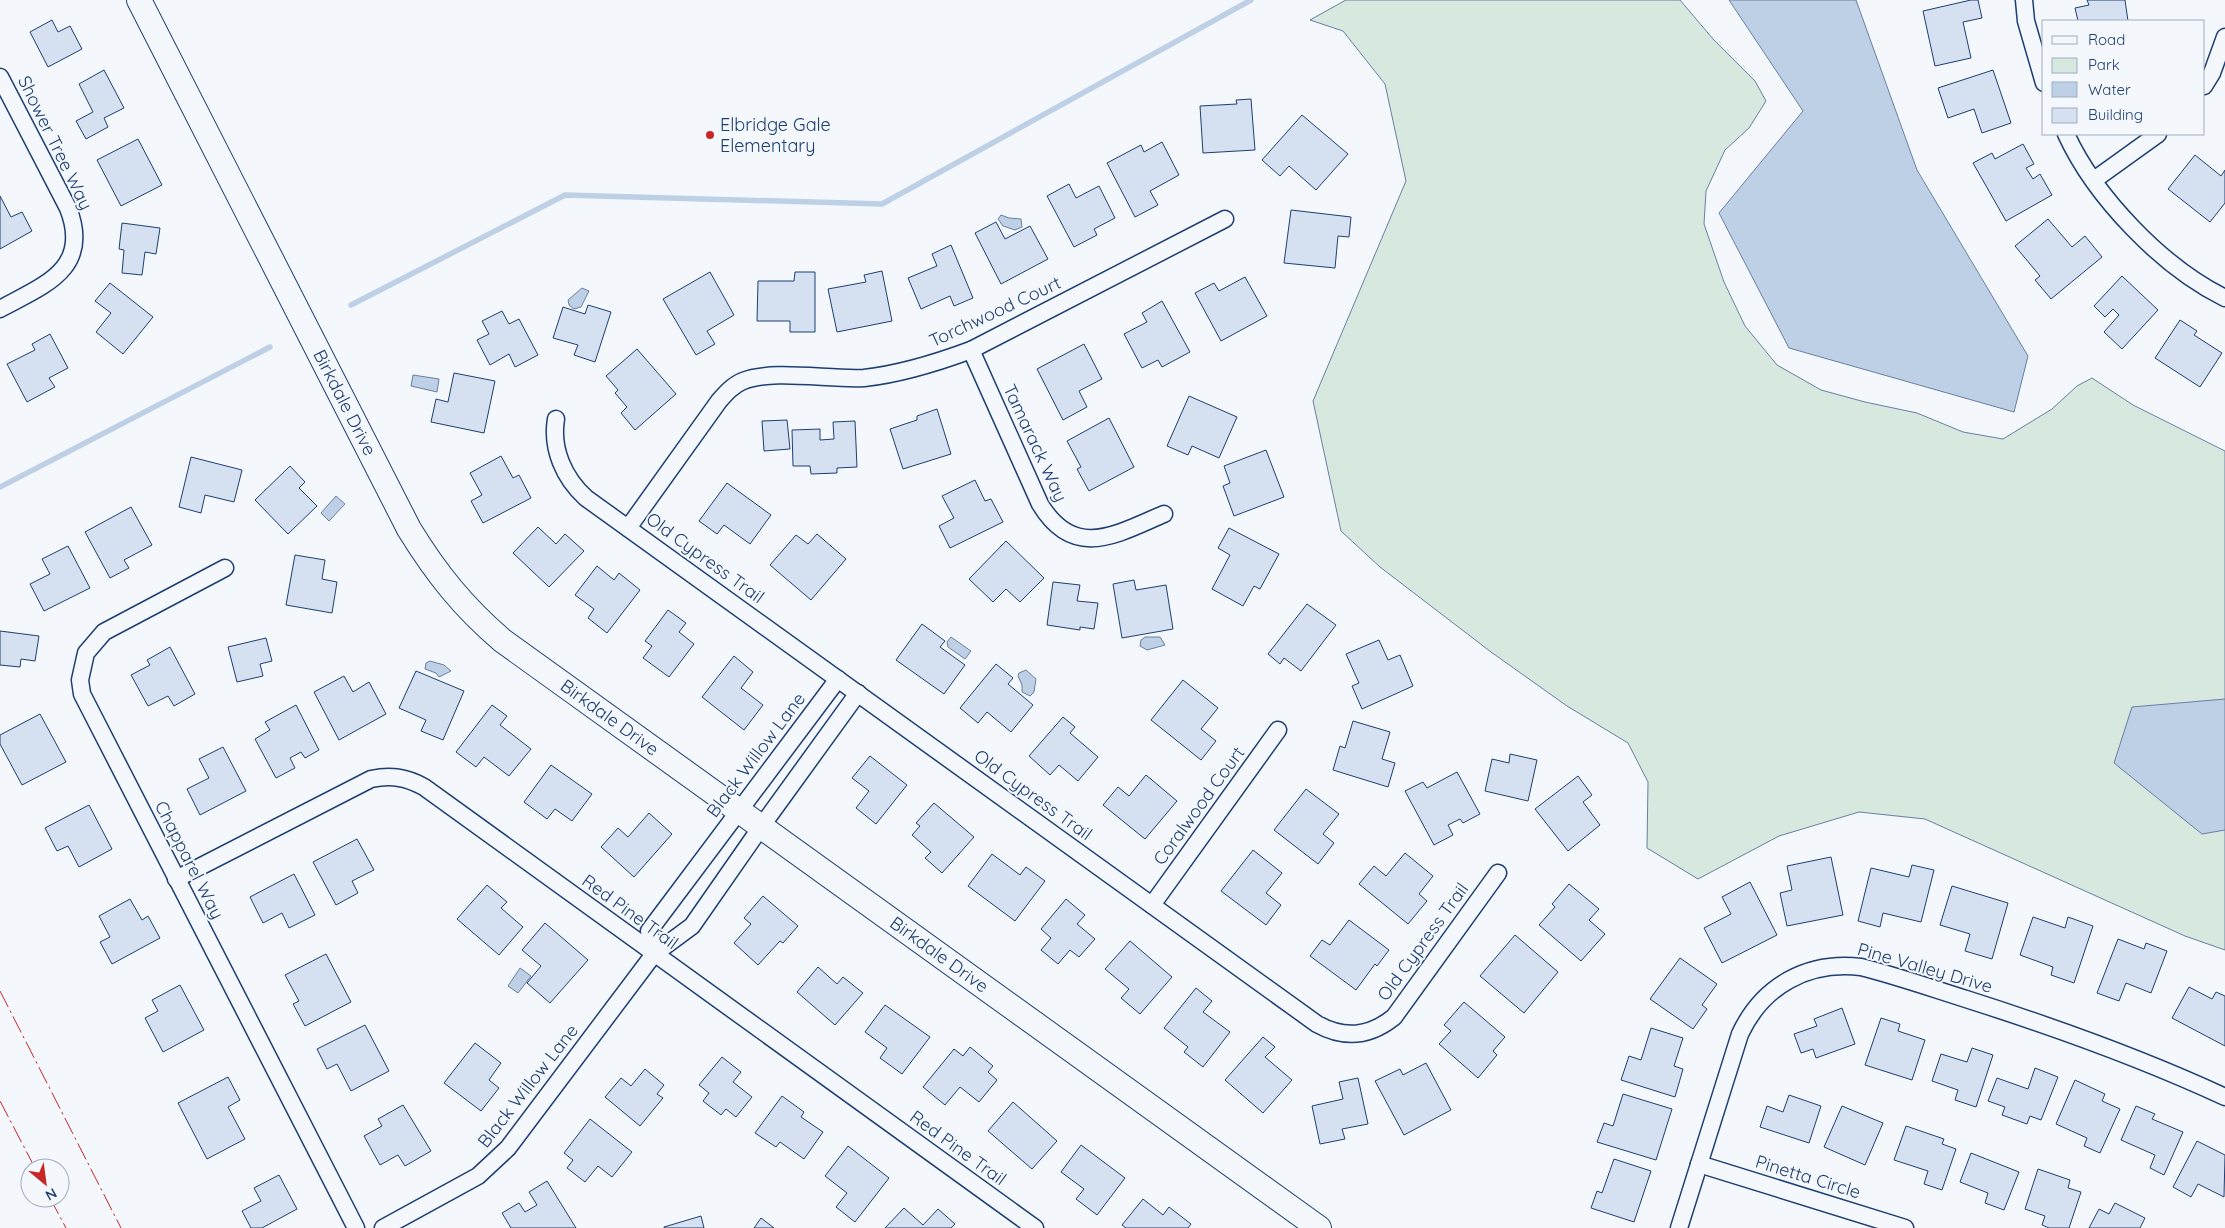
<svg xmlns="http://www.w3.org/2000/svg" width="2225" height="1228" font-family="Quicksand,sans-serif">
  <rect width="100%" height="100%" fill="#f4f7fb"/>
  <polygon fill="#d7e8df" stroke="#687fa3" points="1346,0 1680,0 1713,39 1755,81 1766,101 1749,128 1725,150 1706,191 1704,224 1724,282 1745,326 1777,365 1821,390 1865,402 1917,413 1963,432 2003,439 2052,409 2077,386 2092,378 2133,405 2225,451 2225,950 2185,936 1925,819 1859,812 1779,836 1698,879 1647,848 1648,782 1628,743 1567,706 1491,652 1380,567 1341,531 1313,401 1406,181 1385,84 1343,31 1310,20"/>
  <g fill="#bed0e5" stroke="#687fa3">
    <polygon points="1729,0 1856,0 1917,170 2028,356 2014,412 1789,348 1719,213 1803,111"/>
    <polygon points="1001,215 1009,218 1021,219 1022,227 1015,230 1003,226 998,219"/>
    <polygon points="582,288 589,291 581,307 574,309 569,305 568,300"/>
    <polygon points="413,375 439,379 437,392 411,386"/>
    <polygon points="336,496 345,504 329,521 321,513"/>
    <polygon points="951,637 971,651 965,659 948,647 947,642"/>
    <polygon points="1145,637 1160,637 1165,645 1147,650 1140,646 1141,640"/>
    <polygon points="430,661 444,665 451,671 439,677 436,673 425,669 426,663"/>
    <polygon points="1026,670 1036,679 1034,692 1030,696 1022,692 1022,685 1018,676 1019,673"/>
    <polygon points="2225,699 2225,830 2202,834 2114,763 2132,707"/>
    <polygon points="520,968 531,976 518,993 508,986"/>
  </g>
  <g fill="none" stroke-linecap="round" stroke-linejoin="round">
    <g stroke="#bed0e5" stroke-width="5.5">
      <polyline points="351,305 565,195 882,204 1251,0"/>
      <polyline points="0,487 270,347"/>
    </g>
  </g>
  <g fill="#d5e0f0" stroke="#1d3f73">
    <polygon points="1971,0 1978,0 1982,18 1963,22 1971,58 1935,66 1923,11"/>
    <polygon points="2087,0 2125,0 2128,21 2078,21 2075,8 2089,5"/>
    <polygon points="52,20 58,32 70,26 82,49 48,67 30,32"/>
    <polygon points="104,70 124,108 104,118 108,127 86,139 76,121 93,112 79,84"/>
    <polygon points="1993,70 2011,123 1982,133 1974,109 1948,118 1938,88"/>
    <polygon points="1251,99 1255,150 1203,153 1200,106 1237,104 1236,100"/>
    <polygon points="1302,115 1348,154 1316,190 1289,166 1280,176 1262,160"/>
    <polygon points="138,139 162,185 121,206 97,160"/>
    <polygon points="1162,142 1179,175 1150,191 1158,205 1135,217 1107,163 1141,145 1144,152"/>
    <polygon points="2023,144 2034,164 2026,168 2033,179 2040,174 2052,195 2006,221 1973,163 1992,153 1995,159"/>
    <polygon points="2195,155 2221,176 2225,170 2225,203 2210,222 2168,189"/>
    <polygon points="1069,184 1076,198 1099,186 1115,218 1094,229 1097,235 1074,247 1047,196"/>
    <polygon points="0,196 11,217 22,212 32,231 0,249"/>
    <polygon points="1291,210 1351,217 1349,237 1338,236 1335,268 1284,263"/>
    <polygon points="2048,219 2072,247 2085,236 2102,257 2051,299 2035,280 2040,276 2015,246"/>
    <polygon points="996,222 1005,239 1030,226 1048,259 1001,284 975,233"/>
    <polygon points="122,223 160,228 156,254 145,252 142,275 122,273 124,250 119,249"/>
    <polygon points="951,245 973,298 954,306 950,296 921,309 908,278 937,266 932,254"/>
    <polygon points="882,271 892,321 837,332 828,289 866,282 864,275"/>
    <polygon points="710,272 734,315 707,331 715,344 696,355 663,299"/>
    <polygon points="795,272 815,272 815,332 790,332 790,321 757,321 758,281 794,281"/>
    <polygon points="2122,276 2158,310 2122,349 2104,332 2119,315 2113,309 2105,317 2094,306"/>
    <polygon points="1245,277 1267,316 1221,341 1195,293 1214,283 1219,291"/>
    <polygon points="110,283 153,317 123,354 96,332 111,313 95,301"/>
    <polygon points="1162,301 1190,352 1162,367 1158,360 1142,368 1124,334 1147,322 1142,313"/>
    <polygon points="588,305 611,312 595,362 574,355 578,345 553,338 563,307 585,314"/>
    <polygon points="502,311 509,324 519,319 538,355 515,367 509,354 490,365 477,340 489,334 482,321"/>
    <polygon points="2180,320 2197,331 2194,335 2222,353 2200,387 2155,358"/>
    <polygon points="50,334 68,368 49,378 55,387 27,402 7,364 35,350 32,344"/>
    <polygon points="1084,344 1102,379 1079,391 1087,407 1063,420 1037,369"/>
    <polygon points="637,349 676,394 635,430 621,413 627,407 615,393 618,390 606,376"/>
    <polygon points="454,373 495,381 484,433 431,422 436,399 448,402"/>
    <polygon points="1189,396 1237,417 1219,458 1192,446 1188,455 1167,446"/>
    <polygon points="937,409 951,454 903,469 890,429 917,420 917,416"/>
    <polygon points="1109,418 1134,467 1089,491 1077,469 1081,467 1067,441"/>
    <polygon points="787,420 790,449 764,451 762,421"/>
    <polygon points="855,421 857,467 837,468 837,473 811,474 810,466 793,466 792,430 820,429 820,440 834,439 833,422"/>
    <polygon points="1266,450 1284,497 1234,516 1223,486 1230,483 1224,466"/>
    <polygon points="501,456 513,478 519,475 531,498 483,523 471,501 482,495 470,473"/>
    <polygon points="191,457 242,470 234,502 205,495 201,513 179,507"/>
    <polygon points="290,466 305,482 299,488 317,506 288,534 255,500"/>
    <polygon points="975,480 985,501 991,499 1003,522 950,548 939,526 954,518 942,496"/>
    <polygon points="727,483 771,515 750,544 724,525 717,534 699,521"/>
    <polygon points="131,507 152,545 124,560 129,568 110,578 85,532"/>
    <polygon points="538,527 556,544 565,534 584,551 549,587 513,553"/>
    <polygon points="1229,528 1279,554 1260,589 1254,586 1243,606 1212,589 1230,555 1218,548"/>
    <polygon points="817,534 846,559 811,600 770,565 796,535 808,544"/>
    <polygon points="1006,541 1044,578 1020,602 1006,589 993,602 969,579"/>
    <polygon points="68,546 90,588 44,611 30,584 50,574 42,559"/>
    <polygon points="295,555 325,560 322,579 337,582 332,613 286,605"/>
    <polygon points="597,566 614,580 619,573 640,590 607,633 588,618 594,609 575,595"/>
    <polygon points="1134,580 1136,590 1166,585 1173,629 1122,638 1113,584"/>
    <polygon points="1053,582 1080,585 1077,601 1098,603 1094,629 1080,627 1080,630 1047,625"/>
    <polygon points="1307,604 1336,625 1301,671 1284,658 1280,664 1268,654"/>
    <polygon points="668,610 686,623 679,632 694,644 669,677 643,658 652,646 645,641"/>
    <polygon points="922,624 945,641 940,647 965,665 944,694 896,660"/>
    <polygon points="0,631 39,636 35,661 21,659 20,667 0,665"/>
    <polygon points="266,638 272,661 260,664 263,676 237,682 228,647"/>
    <polygon points="1379,640 1388,660 1400,655 1413,686 1362,709 1352,686 1359,683 1346,654"/>
    <polygon points="170,647 195,694 174,706 168,696 148,706 131,675 150,665 147,660"/>
    <polygon points="734,656 753,672 741,688 763,705 744,730 702,697"/>
    <polygon points="996,664 1013,678 1008,684 1033,705 1011,732 987,712 978,723 960,708"/>
    <polygon points="416,671 464,691 443,740 421,731 426,720 399,708"/>
    <polygon points="344,676 353,692 369,682 386,714 339,740 314,692"/>
    <polygon points="1183,680 1218,708 1201,729 1216,741 1201,760 1151,720"/>
    <polygon points="296,705 319,750 305,758 301,752 290,758 295,768 276,778 255,739 270,730 265,722"/>
    <polygon points="492,705 507,716 500,725 531,749 509,776 484,757 476,767 456,752"/>
    <polygon points="40,714 66,762 22,785 0,744 0,735"/>
    <polygon points="1063,717 1075,727 1070,733 1098,757 1078,781 1059,765 1050,775 1029,756"/>
    <polygon points="1353,721 1390,732 1382,759 1395,763 1388,787 1333,770 1340,746 1345,748"/>
    <polygon points="223,747 246,791 200,815 187,789 209,778 199,759"/>
    <polygon points="1510,754 1537,760 1528,801 1485,791 1492,759 1509,763"/>
    <polygon points="870,756 907,785 876,824 856,808 869,791 852,778"/>
    <polygon points="551,765 592,794 572,821 555,809 547,819 524,802"/>
    <polygon points="1457,772 1480,814 1463,823 1460,819 1448,825 1453,835 1434,845 1405,791 1423,782 1427,788"/>
    <polygon points="1146,775 1177,801 1145,839 1103,805 1118,787 1129,796"/>
    <polygon points="1578,776 1592,795 1583,802 1600,825 1568,851 1535,809"/>
    <polygon points="1306,789 1339,814 1323,834 1334,843 1318,864 1274,830"/>
    <polygon points="934,803 974,837 942,873 925,858 931,852 912,835 920,826 916,823"/>
    <polygon points="89,805 112,849 79,867 68,846 57,851 45,828"/>
    <polygon points="649,813 672,834 634,877 601,847 618,828 628,837"/>
    <polygon points="357,839 374,870 352,881 358,893 336,905 313,862"/>
    <polygon points="1253,850 1282,873 1266,893 1281,905 1266,925 1221,891"/>
    <polygon points="1405,853 1433,876 1419,894 1427,901 1408,924 1359,884 1374,866 1386,876"/>
    <polygon points="992,854 1020,875 1026,867 1045,881 1015,921 968,886"/>
    <polygon points="1831,857 1843,915 1787,926 1780,893 1792,890 1787,866"/>
    <polygon points="1912,865 1934,870 1921,922 1883,913 1880,927 1858,921 1871,868 1909,877"/>
    <polygon points="294,874 315,915 289,928 282,913 263,923 250,897"/>
    <polygon points="1750,882 1777,935 1722,963 1704,928 1731,914 1722,897"/>
    <polygon points="1569,884 1599,909 1589,920 1605,934 1581,961 1539,925 1555,907 1552,904"/>
    <polygon points="487,885 507,902 501,908 523,927 499,955 457,919"/>
    <polygon points="1952,886 2008,903 1992,959 1965,951 1970,934 1940,925"/>
    <polygon points="763,896 798,926 783,943 780,941 758,965 734,943 751,924 744,918"/>
    <polygon points="130,899 142,920 148,916 160,938 112,964 100,942 110,937 99,916"/>
    <polygon points="1066,899 1085,915 1077,924 1095,939 1079,957 1070,950 1058,964 1041,950 1051,938 1041,929"/>
    <polygon points="2033,917 2065,928 2068,917 2093,926 2074,983 2051,975 2053,967 2020,955"/>
    <polygon points="1349,920 1389,950 1377,966 1375,964 1356,990 1310,956 1322,940 1330,945"/>
    <polygon points="545,923 588,960 550,1003 527,983 541,966 522,950"/>
    <polygon points="1515,935 1558,972 1524,1013 1480,976"/>
    <polygon points="2118,939 2144,949 2146,943 2167,951 2151,993 2126,983 2119,1001 2097,993"/>
    <polygon points="1130,941 1172,977 1140,1014 1121,998 1129,989 1105,969"/>
    <polygon points="326,954 351,1002 305,1026 293,1004 299,1001 285,975"/>
    <polygon points="1680,958 1717,984 1702,1005 1707,1009 1693,1029 1650,999"/>
    <polygon points="818,967 837,984 843,977 863,993 835,1025 797,992"/>
    <polygon points="180,985 204,1030 163,1052 145,1018 158,1011 152,1000"/>
    <polygon points="2189,987 2212,999 2216,992 2225,996 2225,1046 2172,1018"/>
    <polygon points="1196,988 1212,1001 1203,1012 1230,1032 1203,1067 1184,1052 1188,1047 1164,1028"/>
    <polygon points="1464,1002 1505,1037 1493,1051 1497,1055 1478,1078 1439,1044 1451,1031 1444,1025"/>
    <polygon points="885,1005 930,1037 902,1074 880,1058 887,1048 865,1032"/>
    <polygon points="1842,1008 1855,1044 1816,1058 1813,1049 1801,1053 1794,1034 1817,1026 1814,1019"/>
    <polygon points="1881,1018 1900,1024 1898,1031 1925,1040 1912,1080 1865,1065"/>
    <polygon points="365,1025 389,1071 351,1091 337,1064 327,1069 317,1049"/>
    <polygon points="1651,1028 1683,1038 1674,1066 1683,1069 1675,1097 1621,1080 1629,1056 1641,1060"/>
    <polygon points="1263,1037 1275,1047 1265,1057 1292,1080 1263,1113 1225,1080"/>
    <polygon points="475,1043 501,1063 489,1080 499,1088 481,1111 444,1083"/>
    <polygon points="970,1047 993,1066 988,1072 997,1080 979,1102 960,1087 945,1105 923,1087 954,1049 963,1056"/>
    <polygon points="1972,1048 1993,1055 1976,1107 1955,1100 1958,1090 1932,1081 1941,1054 1967,1062"/>
    <polygon points="722,1057 741,1072 733,1082 752,1097 736,1117 726,1109 721,1115 703,1101 709,1093 699,1085"/>
    <polygon points="1426,1063 1451,1110 1404,1135 1375,1081 1400,1069 1403,1075"/>
    <polygon points="2035,1068 2058,1077 2041,1120 2030,1116 2027,1124 2002,1115 2005,1107 1988,1101 1997,1078 2028,1089"/>
    <polygon points="645,1069 664,1085 657,1094 663,1098 640,1126 605,1097 621,1078 631,1086"/>
    <polygon points="228,1077 240,1100 228,1107 245,1139 207,1159 178,1103"/>
    <polygon points="1358,1078 1368,1124 1342,1129 1345,1139 1320,1144 1312,1106 1343,1099 1339,1082"/>
    <polygon points="2075,1080 2105,1094 2102,1101 2120,1109 2100,1153 2084,1146 2087,1138 2056,1124"/>
    <polygon points="1623,1094 1672,1109 1656,1160 1597,1142 1604,1123 1613,1126"/>
    <polygon points="1789,1095 1821,1106 1809,1143 1760,1127 1767,1106 1783,1112"/>
    <polygon points="782,1096 804,1112 801,1117 823,1132 804,1159 780,1142 776,1147 755,1133"/>
    <polygon points="1013,1102 1057,1141 1032,1169 988,1131"/>
    <polygon points="403,1105 431,1151 405,1166 398,1155 380,1165 364,1136 382,1126 378,1119"/>
    <polygon points="1842,1106 1883,1123 1865,1165 1824,1147"/>
    <polygon points="2136,1106 2155,1114 2152,1119 2183,1132 2164,1175 2150,1168 2155,1155 2121,1140"/>
    <polygon points="590,1119 632,1152 612,1177 598,1166 585,1182 567,1168 573,1160 564,1153"/>
    <polygon points="1906,1126 1944,1139 1942,1144 1956,1149 1942,1190 1924,1184 1928,1171 1894,1160"/>
    <polygon points="2197,1141 2225,1155 2224,1197 2198,1184 2191,1197 2173,1187"/>
    <polygon points="1081,1145 1125,1178 1097,1215 1076,1199 1084,1189 1061,1172"/>
    <polygon points="848,1146 889,1178 855,1222 836,1207 847,1193 825,1176"/>
    <polygon points="1971,1153 2019,1172 2004,1210 1985,1203 1988,1193 1960,1182"/>
    <polygon points="1614,1159 1651,1171 1634,1222 1591,1208 1597,1191 1602,1193"/>
    <polygon points="2038,1169 2070,1180 2068,1188 2081,1192 2069,1228 2049,1228 2042,1225 2045,1216 2025,1209"/>
    <polygon points="279,1175 297,1209 262,1228 251,1228 242,1211 261,1201 254,1188"/>
    <polygon points="547,1181 576,1228 511,1228 502,1213 519,1203 525,1212 537,1205 529,1192"/>
    <polygon points="1143,1199 1163,1215 1169,1207 1191,1224 1188,1228 1126,1228 1122,1225"/>
    <polygon points="2115,1203 2145,1218 2140,1228 2089,1228 2099,1209 2109,1214"/>
    <polygon points="904,1208 923,1225 938,1209 955,1224 951,1228 885,1228"/>
    <polygon points="701,1216 704,1228 664,1228 664,1227"/>
    <polygon points="761,1218 774,1228 754,1228"/>
  </g>
  <g fill="none" stroke-linecap="round" stroke-linejoin="round">
    <g stroke="#1d3f73" stroke-width="19">
      <g id="street">
        <polyline points="2024,0 2026,21 2044,83"/>
        <path d="M0 77 68 208C92 269 44 285 0 309"/>
        <polyline points="2204,86 2212,73 2225,37"/>
        <path d="M2066 134C2095 197 2162 267 2225 298"/>
        <polyline points="2094,180 2158,134"/>
        <path d="M971 350 1040 504C1074 561 1117 534 1164 514"/>
        <path d="M556 419C551 449 564 478 586 498L1317 1024C1344 1039 1369 1037 1394 1017L1498 873"/>
        <path d="M628 528 719 401C726 393 733 385 743 381 772 369 830 380 864 378 901 374 936 363 971 350L1225 219"/>
        <polyline points="225,568 104,632 86,653 80,680 82,694 356,1228"/>
        <path d="M176 879 371 779C391 775 406 777 424 787L1035 1228"/>
        <polyline points="1152,905 1278,730"/>
        <polyline points="654,954 649,931 838,679"/>
        <polyline points="1699,1164 1905,1228"/>
        <polyline points="383,1228 478,1176 508,1148 654,954 692,926 761,827 858,693"/>
        <path d="M1679 1228 1740 1034C1763 985 1808 961 1861 967 1897 976 1931 988 1966 999 2054 1027 2141 1058 2225 1097"/>
      </g>
    </g>
    <g stroke="#1d3f73" stroke-width="26">
      <g id="secondary">
        <path id="s1" d="M139 0 409 529C436 573 463 607 503 641L1319 1228"/>
      </g>
    </g>
    <use href="#street" stroke="#f4f7fb" stroke-width="16"/>
    <use href="#secondary" stroke="#f4f7fb" stroke-width="24"/>
    <g stroke="#c62828" stroke-width="1" stroke-dasharray="18 4 2.5 4" stroke-linecap="butt">
      <polyline points="0,991 121,1228"/>
      <polyline points="0,1101 35,1168"/>
      <polyline points="50,1198 66,1228"/>
    </g>
  </g>
  <circle fill="#c62828" stroke="#f4f7fb" stroke-width="2" cx="710" cy="135" r="5"/>
  <g text-anchor="middle" stroke-width="4" stroke-linejoin="round" paint-order="stroke">
    <g font-size="18" fill="#1d3f73" stroke="#f4f7fb" text-anchor="start">
      <text x="720" y="131">Elbridge Gale<tspan x="720" dy="21">Elementary</tspan></text>
    </g>
    <g font-size="18" fill="#1d3f73" stroke="#f4f7fb">
      <text transform="translate(55 143) rotate(64)" y="6">Shower Tree Way</text>
      <text transform="translate(995 312) rotate(-25)" y="6">Torchwood Court</text>
      <text dy="6" stroke="none"><textPath href="#s1" startOffset="452">Birkdale Drive</textPath></text>
      <text transform="translate(1035 443) rotate(65)" y="6">Tamarack Way</text>
      <text transform="translate(705 558) rotate(36)" y="6">Old Cypress Trail</text>
      <text dy="6" stroke="none"><textPath href="#s1" startOffset="872">Birkdale Drive</textPath></text>
      <text transform="translate(756 755) rotate(-53)" y="6">Black Willow Lane</text>
      <text transform="translate(1033 795) rotate(36)" y="6">Old Cypress Trail</text>
      <text transform="translate(1199 806) rotate(-54)" y="6">Coralwood Court</text>
      <text transform="translate(189 860) rotate(63)" y="6">Chapparel Way</text>
      <text transform="translate(630 912) rotate(36)" y="6">Red Pine Trail</text>
      <text transform="translate(1423 942) rotate(-54)" y="6">Old Cypress Trail</text>
      <text dy="6" stroke="none"><textPath href="#s1" startOffset="1278">Birkdale Drive</textPath></text>
      <text transform="translate(1925 968) rotate(16)" y="6">Pine Valley Drive</text>
      <text transform="translate(528 1086) rotate(-52)" y="6">Black Willow Lane</text>
      <text transform="translate(958 1148) rotate(36)" y="6">Red Pine Trail</text>
      <text transform="translate(1808 1177) rotate(17)" y="6">Pinetta Circle</text>
    </g>
  </g>
  <rect x="2042" y="20" width="162" height="115" fill="#f4f7fb" stroke="#9eadc5"/>
  <rect x="2052" y="36" width="25" height="8" fill="#f4f7fb" stroke="#9eadc5"/>
  <text x="2088" y="45" font-size="15" fill="#1d3f73">Road</text>
  <rect x="2052" y="58" width="25" height="15" fill="#d7e8df" stroke="#9eadc5"/>
  <text x="2088" y="70" font-size="15" fill="#1d3f73">Park</text>
  <rect x="2052" y="82" width="25" height="15" fill="#bed0e5" stroke="#9eadc5"/>
  <text x="2088" y="95" font-size="15" fill="#1d3f73">Water</text>
  <rect x="2052" y="108" width="25" height="15" fill="#d5e0f0" stroke="#9eadc5"/>
  <text x="2088" y="120" font-size="15" fill="#1d3f73">Building</text>
  <g transform="translate(45 1183) rotate(151)"><circle r="24" fill="#f4f7fb" stroke="#9eadc5"/>
  <path d="M0-4L9 19L0 12L-9 19Z" fill="#c62828"/>
  <text y="-8" font-size="14" font-weight="bold" text-anchor="middle" fill="#1d3f73">N</text>
  </g>
</svg>
